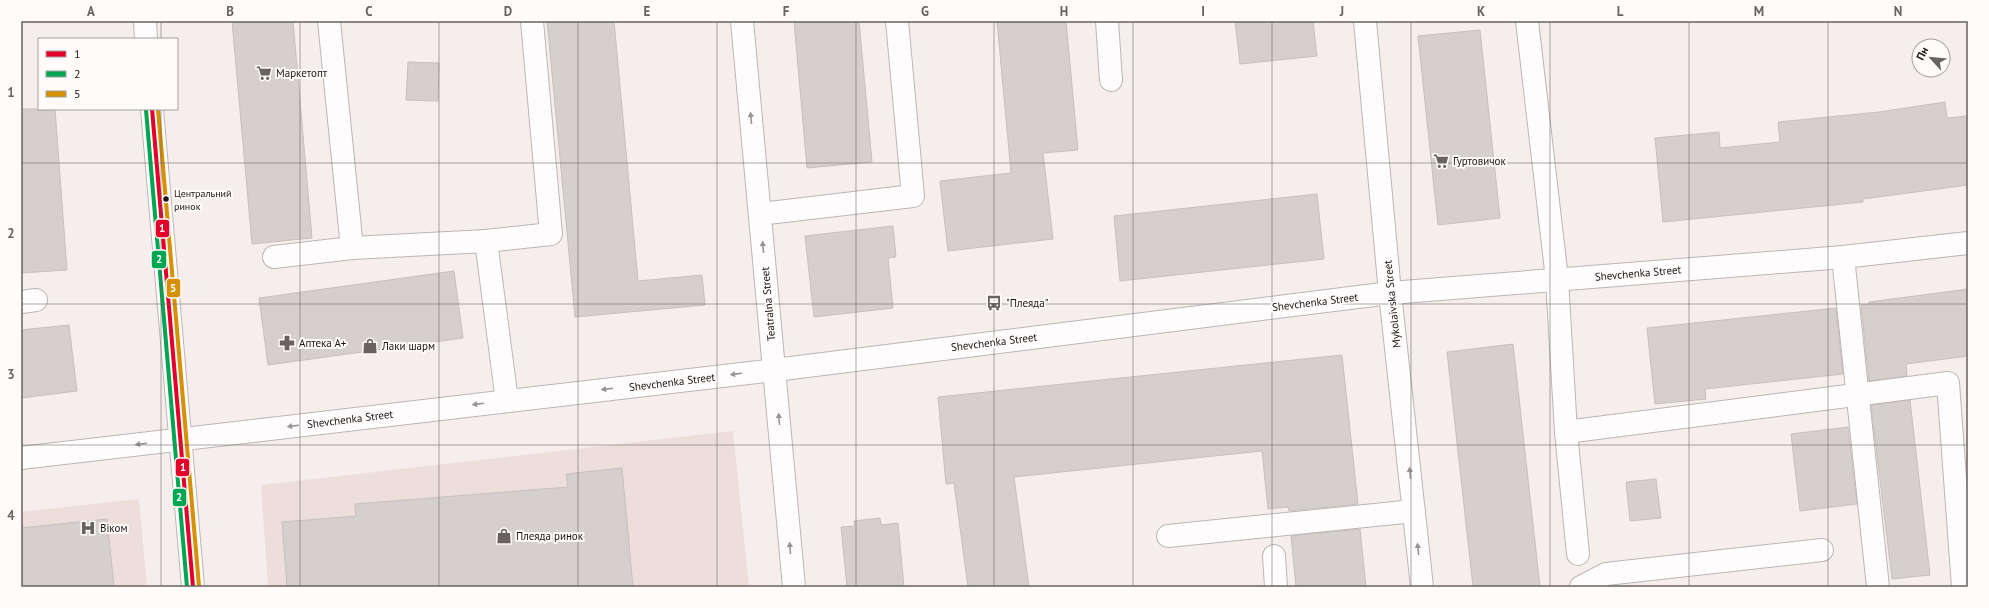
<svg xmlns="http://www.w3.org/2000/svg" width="1989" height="608" font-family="'PT Sans',sans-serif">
  <rect width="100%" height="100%" fill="#f6eeec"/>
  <g fill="#eddedb">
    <polygon points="733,431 749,587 268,587 261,485"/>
    <polygon points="139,499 147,587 21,587 21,512"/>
  </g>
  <g fill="#d5cfcd" stroke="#c7c0bf">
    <polygon points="232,21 293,21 312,238 252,244"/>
    <polygon points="547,21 614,21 638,281 702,275 705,305 575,317"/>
    <polygon points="794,21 859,21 872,162 807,168"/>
    <polygon points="997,21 1066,21 1078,150 1043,153 1053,239 948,251 940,181 1011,173"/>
    <polygon points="1235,21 1313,21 1317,56 1240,64"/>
    <polygon points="1480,30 1500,218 1438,225 1418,36"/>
    <polygon points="408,62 439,63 438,101 406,100"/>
    <polygon points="1945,102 1947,118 1968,116 1968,185 1863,199 1863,202 1663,222 1655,138 1719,132 1720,148 1780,142 1778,122 1879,112"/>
    <polygon points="21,109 55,109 67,270 21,273"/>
    <polygon points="1317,194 1324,259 1120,281 1114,216"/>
    <polygon points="893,226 896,257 888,258 893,308 814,317 805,236"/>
    <polygon points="454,271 463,338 268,365 259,298"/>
    <polygon points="1968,289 1968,356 1906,364 1907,376 1869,381 1861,305 1869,304 1869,302"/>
    <polygon points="1836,308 1843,374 1705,389 1706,399 1655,404 1647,328"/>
    <polygon points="69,325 77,391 21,398 21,330"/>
    <polygon points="1513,344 1540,587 1473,587 1447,352"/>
    <polygon points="1342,355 1358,504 1289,511 1288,507 1268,509 1262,451 1014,477 1029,587 968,587 954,483 946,484 938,397"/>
    <polygon points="1910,400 1930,575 1892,579 1871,405"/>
    <polygon points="1848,427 1857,504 1800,511 1791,434"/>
    <polygon points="622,468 633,587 287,587 282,522 356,516 355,504 568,487 566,474"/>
    <polygon points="1656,479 1661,518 1630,521 1626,482"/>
    <polygon points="880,518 881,525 898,523 904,587 847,587 841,527 855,526 854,521"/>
    <polygon points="107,519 114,587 21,587 21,528"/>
    <polygon points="1360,529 1366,587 1296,587 1291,536"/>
  </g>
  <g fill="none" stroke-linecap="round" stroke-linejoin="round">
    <g stroke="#bcb6b4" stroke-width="24">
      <g id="minor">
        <polyline points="329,21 352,248"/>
        <polyline points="742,21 794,587"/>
        <polyline points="1107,21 1111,80"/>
        <polyline points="1365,21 1390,293 1422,587"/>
        <polyline points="1527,21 1557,279 1566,432 1948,383 1963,587"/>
        <polyline points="760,214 913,196 897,21"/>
        <polyline points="486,241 551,234 532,21"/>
        <polyline points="274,257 352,248 486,241 507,401"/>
        <polyline points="1843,257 1878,587"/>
        <polyline points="21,302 36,300"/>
        <polyline points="1566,432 1578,554"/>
        <polyline points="21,458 775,370 1390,293 1843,257 1968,243"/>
        <polyline points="1168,536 1414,511"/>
        <polyline points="1274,556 1276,587"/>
        <polyline points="1581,587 1606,574 1822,550"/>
      </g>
    </g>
    <g stroke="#bcb6b4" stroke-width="24">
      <g id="highway">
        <polyline points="145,21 146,39"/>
        <polyline points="152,109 193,587"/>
      </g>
    </g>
    <use href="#minor" stroke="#fefcfc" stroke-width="22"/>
    <use href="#highway" stroke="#fefcfc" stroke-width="22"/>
    <g stroke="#fefbfa" stroke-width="7">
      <polyline id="bus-1" points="152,109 193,587"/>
    </g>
    <g stroke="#fefbfa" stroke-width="7">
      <polyline id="bus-2" points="146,110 187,587"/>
    </g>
    <g stroke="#fefbfa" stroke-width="7">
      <polyline id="bus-3" points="158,109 199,586"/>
    </g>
    <use href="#bus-1" stroke="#e4002b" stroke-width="4"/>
    <use href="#bus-2" stroke="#00a651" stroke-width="4"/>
    <use href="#bus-3" stroke="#d69003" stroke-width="4"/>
  </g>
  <defs><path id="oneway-solid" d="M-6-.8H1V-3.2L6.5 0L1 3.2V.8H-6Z"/></defs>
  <g fill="#989494">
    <use href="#oneway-solid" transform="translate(751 118) rotate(-95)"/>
    <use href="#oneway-solid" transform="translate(763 247) rotate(-95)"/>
    <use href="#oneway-solid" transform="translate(736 374) rotate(173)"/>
    <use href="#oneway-solid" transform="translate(607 389) rotate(173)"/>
    <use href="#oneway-solid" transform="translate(478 404) rotate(173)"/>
    <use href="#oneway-solid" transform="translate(779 419) rotate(-95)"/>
    <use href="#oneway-solid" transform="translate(293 426) rotate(173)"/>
    <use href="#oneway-solid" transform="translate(141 444) rotate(173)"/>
    <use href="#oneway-solid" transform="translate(1410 473) rotate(-96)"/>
    <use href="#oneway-solid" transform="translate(790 548) rotate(-95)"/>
    <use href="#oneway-solid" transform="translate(1418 549) rotate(-96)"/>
  </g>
  <path fill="none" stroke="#686260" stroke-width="1" stroke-opacity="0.55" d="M161 21V39M300 21V587M439 21V587M578 21V587M717 21V587M856 21V587M994 21V587M1133 21V587M1272 21V587M1411 21V587M1550 21V587M1689 21V587M1828 21V587M161 109V587M21 163H1968M21 304H1968M21 445H1968"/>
  <defs>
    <g id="supermarket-bare" transform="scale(1.2)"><path d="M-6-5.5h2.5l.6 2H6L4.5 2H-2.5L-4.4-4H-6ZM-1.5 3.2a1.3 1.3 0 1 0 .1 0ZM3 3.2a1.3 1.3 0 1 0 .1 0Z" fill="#686260" stroke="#fefbfa" stroke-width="2.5" paint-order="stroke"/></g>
    <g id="bus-bare" transform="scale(1.2)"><path d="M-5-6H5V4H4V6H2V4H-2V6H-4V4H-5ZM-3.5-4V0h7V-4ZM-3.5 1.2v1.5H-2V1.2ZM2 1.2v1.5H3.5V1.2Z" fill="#686260" stroke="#fefbfa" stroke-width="2.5" paint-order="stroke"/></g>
    <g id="pharmacy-bare" transform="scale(1.2)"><path d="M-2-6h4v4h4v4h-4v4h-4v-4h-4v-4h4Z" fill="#686260" stroke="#fefbfa" stroke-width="2.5" paint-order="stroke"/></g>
    <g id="shop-bare" transform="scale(1.2)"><path d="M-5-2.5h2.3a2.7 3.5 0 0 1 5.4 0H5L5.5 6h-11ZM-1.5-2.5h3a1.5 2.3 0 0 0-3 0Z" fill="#686260" stroke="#fefbfa" stroke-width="2.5" paint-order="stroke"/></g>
    <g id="hospital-bare" transform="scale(1.2)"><path d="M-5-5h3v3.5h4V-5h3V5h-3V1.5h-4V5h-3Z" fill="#686260" stroke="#fefbfa" stroke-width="2.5" paint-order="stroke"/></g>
  </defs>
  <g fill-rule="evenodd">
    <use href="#supermarket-bare" x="264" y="73"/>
    <use href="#supermarket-bare" x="1441" y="161"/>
    <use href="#bus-bare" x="994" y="303"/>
    <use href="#pharmacy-bare" x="287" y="343"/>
    <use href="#shop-bare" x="370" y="346"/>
    <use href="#hospital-bare" x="88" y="528"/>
    <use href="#shop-bare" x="504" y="536"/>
  </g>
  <circle fill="#1b1615" stroke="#fefbfa" stroke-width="1.5" cx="166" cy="199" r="3.5"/>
  <g text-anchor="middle" stroke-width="4" stroke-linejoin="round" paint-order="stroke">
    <g font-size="10" fill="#1b1615" stroke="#fefbfa" text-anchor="start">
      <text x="174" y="197">Центральний<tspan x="174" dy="13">ринок</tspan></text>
    </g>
    <g font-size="11" fill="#1b1615" stroke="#fefbfa" text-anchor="start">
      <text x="276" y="77">Маркетопт</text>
      <text x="1453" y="165">Гуртовичок</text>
      <text x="1006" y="307">"Плеяда"</text>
      <text x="299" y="347">Аптека А+</text>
      <text x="382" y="350">Лаки шарм</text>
      <text x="100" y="532">Віком</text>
      <text x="516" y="540">Плеяда ринок</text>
    </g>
    <g font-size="11" fill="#1b1615" stroke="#fefbfa">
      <text transform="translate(1638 273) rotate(-5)" y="4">Shevchenka Street</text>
      <text transform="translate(1315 302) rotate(-7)" y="4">Shevchenka Street</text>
      <text transform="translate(768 304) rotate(-95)" y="4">Teatralna Street</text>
      <text transform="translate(1392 304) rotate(-96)" y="4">Mykolaivska Street</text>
      <text transform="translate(994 342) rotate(-7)" y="4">Shevchenka Street</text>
      <text transform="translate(672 382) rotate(-7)" y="4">Shevchenka Street</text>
      <text transform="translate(350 419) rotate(-7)" y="4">Shevchenka Street</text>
    </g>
  </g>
  <g stroke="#fefbfa" stroke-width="1.5">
    <rect x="155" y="219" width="15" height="19" rx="4" fill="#e4002b"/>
    <rect x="151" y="250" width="16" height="19" rx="4" fill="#00a651"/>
    <rect x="166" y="278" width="15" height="20" rx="4" fill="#d69003"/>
    <rect x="175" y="458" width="15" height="19" rx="4" fill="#e4002b"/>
    <rect x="172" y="488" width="15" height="19" rx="4" fill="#00a651"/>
  </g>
  <g font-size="11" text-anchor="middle" font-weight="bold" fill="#fff">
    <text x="162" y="232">1</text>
    <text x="159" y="263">2</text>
    <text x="173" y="292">5</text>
    <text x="183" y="471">1</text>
    <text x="179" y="501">2</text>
  </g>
  <rect width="1989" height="608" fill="none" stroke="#fefbfa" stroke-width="44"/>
  <rect x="38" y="38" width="140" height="72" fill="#fefbfa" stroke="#a39f9e"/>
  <rect x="46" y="51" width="20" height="6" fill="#e4002b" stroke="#a39f9e"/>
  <text x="74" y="58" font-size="12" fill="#1b1615">1</text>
  <rect x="46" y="71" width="20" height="6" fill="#00a651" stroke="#a39f9e"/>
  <text x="74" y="78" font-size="12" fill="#1b1615">2</text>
  <rect x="46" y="91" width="20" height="6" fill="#d69003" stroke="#a39f9e"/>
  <text x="74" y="98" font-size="12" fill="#1b1615">5</text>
  <g transform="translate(1931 58) rotate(297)"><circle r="19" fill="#fefbfa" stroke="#a39f9e"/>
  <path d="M0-3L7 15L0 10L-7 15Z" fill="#686260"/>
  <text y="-6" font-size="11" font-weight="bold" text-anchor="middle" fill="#1b1615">Пн</text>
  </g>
  <rect x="22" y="22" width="1945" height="564" fill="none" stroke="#686260" stroke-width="1.5"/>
  <g font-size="13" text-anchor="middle" font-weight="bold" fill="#686260">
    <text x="91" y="16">A</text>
    <text x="230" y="16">B</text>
    <text x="369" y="16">C</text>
    <text x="508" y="16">D</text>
    <text x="647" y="16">E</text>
    <text x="786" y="16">F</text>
    <text x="925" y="16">G</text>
    <text x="1064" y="16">H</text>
    <text x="1203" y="16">I</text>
    <text x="1342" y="16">J</text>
    <text x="1481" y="16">K</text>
    <text x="1620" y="16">L</text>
    <text x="1759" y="16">M</text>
    <text x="1898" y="16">N</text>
    <text x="11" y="97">1</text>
    <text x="11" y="238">2</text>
    <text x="11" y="379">3</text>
    <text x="11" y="520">4</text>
  </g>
</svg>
